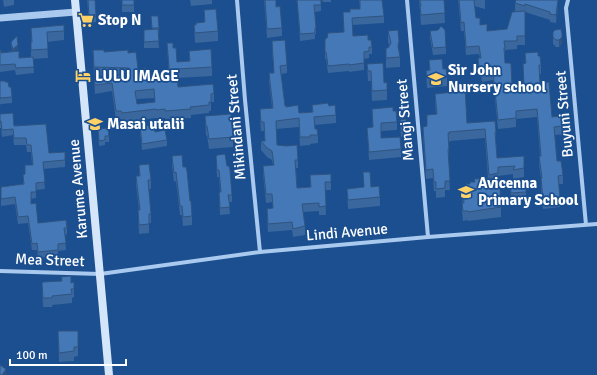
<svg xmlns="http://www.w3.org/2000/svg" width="597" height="375" viewBox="0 0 597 375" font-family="Signika,sans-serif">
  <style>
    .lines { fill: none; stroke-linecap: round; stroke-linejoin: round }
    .minor { stroke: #a9c9ee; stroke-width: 4 }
    .tertiary { stroke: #a9c9ee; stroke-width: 7 }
    .secondary { stroke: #d6e6fa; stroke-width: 8 }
    .wall { fill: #3a679d; fill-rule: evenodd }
    .shaded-wall { fill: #305480 }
    .building { fill: #4478b7; stroke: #305480; fill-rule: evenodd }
    .labels { text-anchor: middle; stroke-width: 3.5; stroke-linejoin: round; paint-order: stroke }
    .poi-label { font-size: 15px; font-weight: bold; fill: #fff; stroke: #1b4f8f; text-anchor: start }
    .street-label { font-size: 15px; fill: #fff; stroke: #1b4f8f }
  </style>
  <rect width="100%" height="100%" fill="#1b4f8f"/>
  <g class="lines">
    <path class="minor" d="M237,0L245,100L260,252
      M407,0L428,237
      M568,0L566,8L586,225
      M0,271L100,274L260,252L428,237L597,224"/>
    <path class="tertiary" d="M0,18L76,12"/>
    <path class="secondary" d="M75,0L109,375"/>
  </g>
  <path class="wall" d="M3,0H14V5L4,7Z
    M87,0H95L96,22L89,23Z
    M122,0H134V12H122Z
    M190,0H212V4L191,6Z
    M264,0L276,7L282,28V36L267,38Z
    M297,0H321V11L315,12L316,28V34H315V39L300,41Z
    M322,0H331V2H323Z
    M359,0L384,16V23L352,25L353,36L368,40L372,47V54H369V58L364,59V70L349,72V71L328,73L326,59H325V46L344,32L343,12H350L360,9Z
    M419,0H444L445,23L421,25Z
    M458,0H485V9L474,6L476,18L480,25L487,31L507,29L518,12L515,11V3L558,8L556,23L550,22V20L525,12V45H517V49L505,50V63L512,86L524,85L523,64L525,63V53L538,56L541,65V74H539L540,83L552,117L570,125V134L555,135L557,161L563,175V184H559L560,207L543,209L541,187V178L539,165V156H540L537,117L516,119V127L498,129L493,80L482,82L481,75L479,76L478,58H480L479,54L466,55L464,31H461Z
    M204,10L218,31V41L195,43L194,25L204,23Z
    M151,16L159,28V35H158L159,48H144V30L152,29Z
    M31,28L64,31V40L47,42L48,58L33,59L34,73L16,75L15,70L0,72V50L1,53L13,51L11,46V43L18,48L15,51L19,58L31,57Z
    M388,31L399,49L400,57V67L386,68V48H388L389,46L388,41Z
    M430,31L446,47V54L433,55L430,38Z
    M553,32L562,43L559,47H556L553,44Z
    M272,41L287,65V73L281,74L285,106L299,113L312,112V105L329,106L336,115V123L315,125V129L318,135V143L310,144V145L300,146L299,127L276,129L277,145L298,160V168H296L297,188L310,187V175L331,182V190H325L326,215H319V211L303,212L305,226V235L293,237L292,230L268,232L267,217V209L273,208L272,202L266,203L263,174V166L273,165L272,160L267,157L261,150V141H265L264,131H261L260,118V109L272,108L269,82V73H274L272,50Z
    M167,43L173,48L177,62L189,61V51L212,67V76L177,78L178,87L214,93V102H211V111H209V113L191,115V118L165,119V118H156L122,122L121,119L116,120L112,91L95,94L94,78L108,76H94L93,50L104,52L128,53L138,69L147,80L152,81L169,79ZM154,98L155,102L137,104V99Z
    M429,60L443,69L447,76V86L427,88L426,71L429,70Z
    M367,64L384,83L387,90V100L372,101L371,81H368Z
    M0,81L9,87L12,97V103L1,104L0,105Z
    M453,88L467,123L496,132V141L497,158L524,168V177L513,179V174L498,176V182L493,183L494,189L501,207V217L468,221V220L463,221L462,212L463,191L470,184L474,182L488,178L485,138L450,141V142H449V158H448L450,190H445V197L436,198V191H434L433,178L426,179L423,135V127L427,126V115H436L435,102V94L453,92Z
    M372,109L393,111L397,122V130L381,131V138L401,149V157L369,160L367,128L373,127Z
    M0,114L49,153L65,160V167L43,169L45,189L36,190V198L31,199V204L38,223L67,228V234L65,235L66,250L58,251V256L38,258L37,250H32L28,223L18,224L15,204L1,206V187L23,184V175L25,174V165H32L31,152H27L26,145H14L13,135L2,137L1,128H0Z
    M205,116L233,137V147L209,149L207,135L206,136Z
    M400,120L407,130V137H401Z
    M140,126L167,140V146L142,150L140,132Z
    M98,129L109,136V142H105V145L99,146Z
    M172,156L183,167L192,216V225L183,226L182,215H180L176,181L174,182L172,165Z
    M216,156L232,195V202H229L230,214L220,215L219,192H220L219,177H217Z
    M139,165L151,180V189H149L151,214V223H149V233L139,234L138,210H139L136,185V176H139Z
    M363,172L371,187L380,197V206L348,209L347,189L364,187Z
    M510,182L526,192V199L511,200Z
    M42,283H71L74,289V297L72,298V303L52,305V307H43Z
    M58,331H78V356L74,357V361L59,362Z"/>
  <path class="shaded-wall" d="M558,0V8L556,23V15Z
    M562,34V43L559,47V40Z
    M18,45V48L13,53V49Z
    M6,369V375H2Z"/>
  <path class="building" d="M88,0H95L96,16L89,17Z
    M122,0H134V5H122Z
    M265,0H276V7L280,6L282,28L267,29Z
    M297,0H321V5H314L316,28H315V33L300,34Z
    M360,0H382L384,16L352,18L353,36L368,35V40H371L372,47H369V51L364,52V63L349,65V64L328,66L326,52H325V39L327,38L328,33L344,32L343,12H350V9H360Z
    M420,0H444L445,13L421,15L420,6H421Z
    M459,0H474L476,18H480V25L487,24V31L507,29L512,12L525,11V36H517V41H504L505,48H504L505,63H510L511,64L512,86L524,85L523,64L526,63L525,53L538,52V56H540L541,65H539L540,83L549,82L552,117L569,115L570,125L554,127L557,161H561L563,175L558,176L560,198L543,200L541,178H542L539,156H541L537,109L516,111V118L498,120L493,72L482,73L481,67H479L478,58H481L479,46L466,47L464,22L461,23Z
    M516,0H558L556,15L550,14V12L525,4V6L515,3Z
    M216,9L218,31L195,33L194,25H196V23L205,22L204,10Z
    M151,16H158L159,28H152Z
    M64,25V31L47,32L48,49L31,50V42H32L31,28Z
    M441,26L445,30L446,47L433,48L430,31L438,30Z
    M158,29L159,41L144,42V30Z
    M561,29L562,34V37L559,40H556L553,37V32L555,30Z
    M398,30L399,41L398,46L400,57L386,58V48H388L391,43L388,31Z
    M17,36L18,45L13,49L11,43L12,41Z
    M285,40L287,65L280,66L285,106L286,105V107L298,105L299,113L313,112L312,105L328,103L329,106L335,105L336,115L314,117L315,129H317L318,135H310V137H300L299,118L276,121L277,145L286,146L297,145L298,160H295L297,188L311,187L310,175L331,174V182H325L326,206L319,207V203L302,204L305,226L293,229L292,222L268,224L267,209L273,208L272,194H266L263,166L274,165L272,151L267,148L261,141H265L264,122H261L260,109L273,108L269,73H274L272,41Z
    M167,43H173V48H176L177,62L190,61L189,51L211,49L212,67L177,69L178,87L213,84L214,93L211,94V102H209V105L190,107L191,109L165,111V109L156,110V109L122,113L121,111H116L112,83L95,85L94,78L130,74L129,68L94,67L93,50H104V52L128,50V53L136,52L138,69L146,68L147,80L152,79V81L170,79ZM154,89L155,102L137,104L135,91Z
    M0,50H1V53L19,51V58L33,57L34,67L16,68L15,64L0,65Z
    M442,59L443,69H446L447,76L427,78L426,71L430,70L429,60Z
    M383,63L384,83L387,82V90L372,91L371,71H368L367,64Z
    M0,81H5V82H8L9,87H11L12,97L0,98V99Z
    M465,87L467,123L495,121L496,132H495L497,158L524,156V168L513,170L515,166L498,167V173L489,175L485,129L449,132L450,133H448L449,149H448L450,181H445V188L436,189V182H434L433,169L426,170L423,127L427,126V115L437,114L435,94L454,92L453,88Z
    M393,107V111H396L397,122L381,123V138L400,137L401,149L369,152L367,128L373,127L372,109Z
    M13,113L14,126L46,124L49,153L65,152V160L43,162L45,182L36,183V192H31V204L36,203L38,223L66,220L67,228H64L66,243L58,244V250L38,252L37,243L32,244L28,216L18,217L15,197L1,199V187L24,184L23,175L25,174V165H33L31,145H27L26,138H14L13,129L2,130L1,121H0V114Z
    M231,114L233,137L209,139L207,126H206L205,116Z
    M406,119L407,130L401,131L400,120Z
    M154,125L155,132L165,130L167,140L142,144L140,126Z
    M108,128L109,136H105V140L99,141L98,129Z
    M225,154L227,166H229L230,170L232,195H228L230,207L220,208L219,192H221L219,170H217L216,156H217V155Z
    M182,155L183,167H186L187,171L190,201H191L192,216L183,217L182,206H180L176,172L174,173L172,156Z
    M149,164L151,180H148L151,214H149V224L139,225L138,210H140L136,176H140L139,165Z
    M363,172H370L371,187L379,186L380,197L348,200L347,189L364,187Z
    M492,178L494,189L500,188L501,207L468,212V211H463L462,203H464L463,191L466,188V184H470V182H475L474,179Z
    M526,181V192L511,193L510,182Z
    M71,276V283L74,282V289H71L72,294L52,296V298H43L42,283L43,282L62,281L61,277Z
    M58,331H78V347H74V351L59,353Z
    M0,365L6,369L2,375H0Z"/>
  <defs>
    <symbol id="supermarket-bare" viewBox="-9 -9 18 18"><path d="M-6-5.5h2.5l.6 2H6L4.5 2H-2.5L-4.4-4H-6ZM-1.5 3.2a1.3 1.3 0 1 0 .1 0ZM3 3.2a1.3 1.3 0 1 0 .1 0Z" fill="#ffd166" stroke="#1b4f8f" stroke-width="2.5" paint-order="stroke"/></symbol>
    <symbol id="hotel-bare" viewBox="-9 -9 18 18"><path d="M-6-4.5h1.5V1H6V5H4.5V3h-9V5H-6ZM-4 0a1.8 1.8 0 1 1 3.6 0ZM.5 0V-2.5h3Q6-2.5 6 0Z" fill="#ffd166" stroke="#1b4f8f" stroke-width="2.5" paint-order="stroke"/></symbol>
    <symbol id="school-bare" viewBox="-9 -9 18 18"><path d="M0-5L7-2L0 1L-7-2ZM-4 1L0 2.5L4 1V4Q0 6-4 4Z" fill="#ffd166" stroke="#1b4f8f" stroke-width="2.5" paint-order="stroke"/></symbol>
    <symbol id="university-bare" viewBox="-9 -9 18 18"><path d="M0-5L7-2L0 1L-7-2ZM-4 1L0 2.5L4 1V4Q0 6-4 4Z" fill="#ffd166" stroke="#1b4f8f" stroke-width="2.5" paint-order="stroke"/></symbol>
  </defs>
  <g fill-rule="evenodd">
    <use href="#supermarket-bare" x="75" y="9" width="22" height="22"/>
    <use href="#hotel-bare" x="72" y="65" width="22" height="22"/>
    <use href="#school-bare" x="425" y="68" width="22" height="22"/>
    <use href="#university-bare" x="84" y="113" width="22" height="22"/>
    <use href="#school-bare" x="455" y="181" width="22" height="22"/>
  </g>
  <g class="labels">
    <g class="poi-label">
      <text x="98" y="25">Stop N</text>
      <text x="448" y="75">Sir John<tspan x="448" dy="17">Nursery school</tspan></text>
      <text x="95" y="81">LULU IMAGE</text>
      <text x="107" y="129">Masai utalii</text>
      <text x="478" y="188">Avicenna<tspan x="478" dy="17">Primary School</tspan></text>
    </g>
    <g class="street-label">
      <text transform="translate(564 114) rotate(-95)" y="5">Buyuni Street</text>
      <text transform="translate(405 120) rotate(-95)" y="5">Mangi Street</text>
      <text transform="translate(236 127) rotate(-95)" y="5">Mikindani Street</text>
      <text transform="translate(78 189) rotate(-95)" y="5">Karume Avenue</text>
      <text transform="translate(347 232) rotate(-5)" y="5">Lindi Avenue</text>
      <text transform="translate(50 260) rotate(2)" y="5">Mea Street</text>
    </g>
  </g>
  <path d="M10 359v6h116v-6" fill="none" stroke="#ffffff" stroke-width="2"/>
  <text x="16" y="359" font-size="12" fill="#ffffff" stroke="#1b4f8f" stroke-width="3" paint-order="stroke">100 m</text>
</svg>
